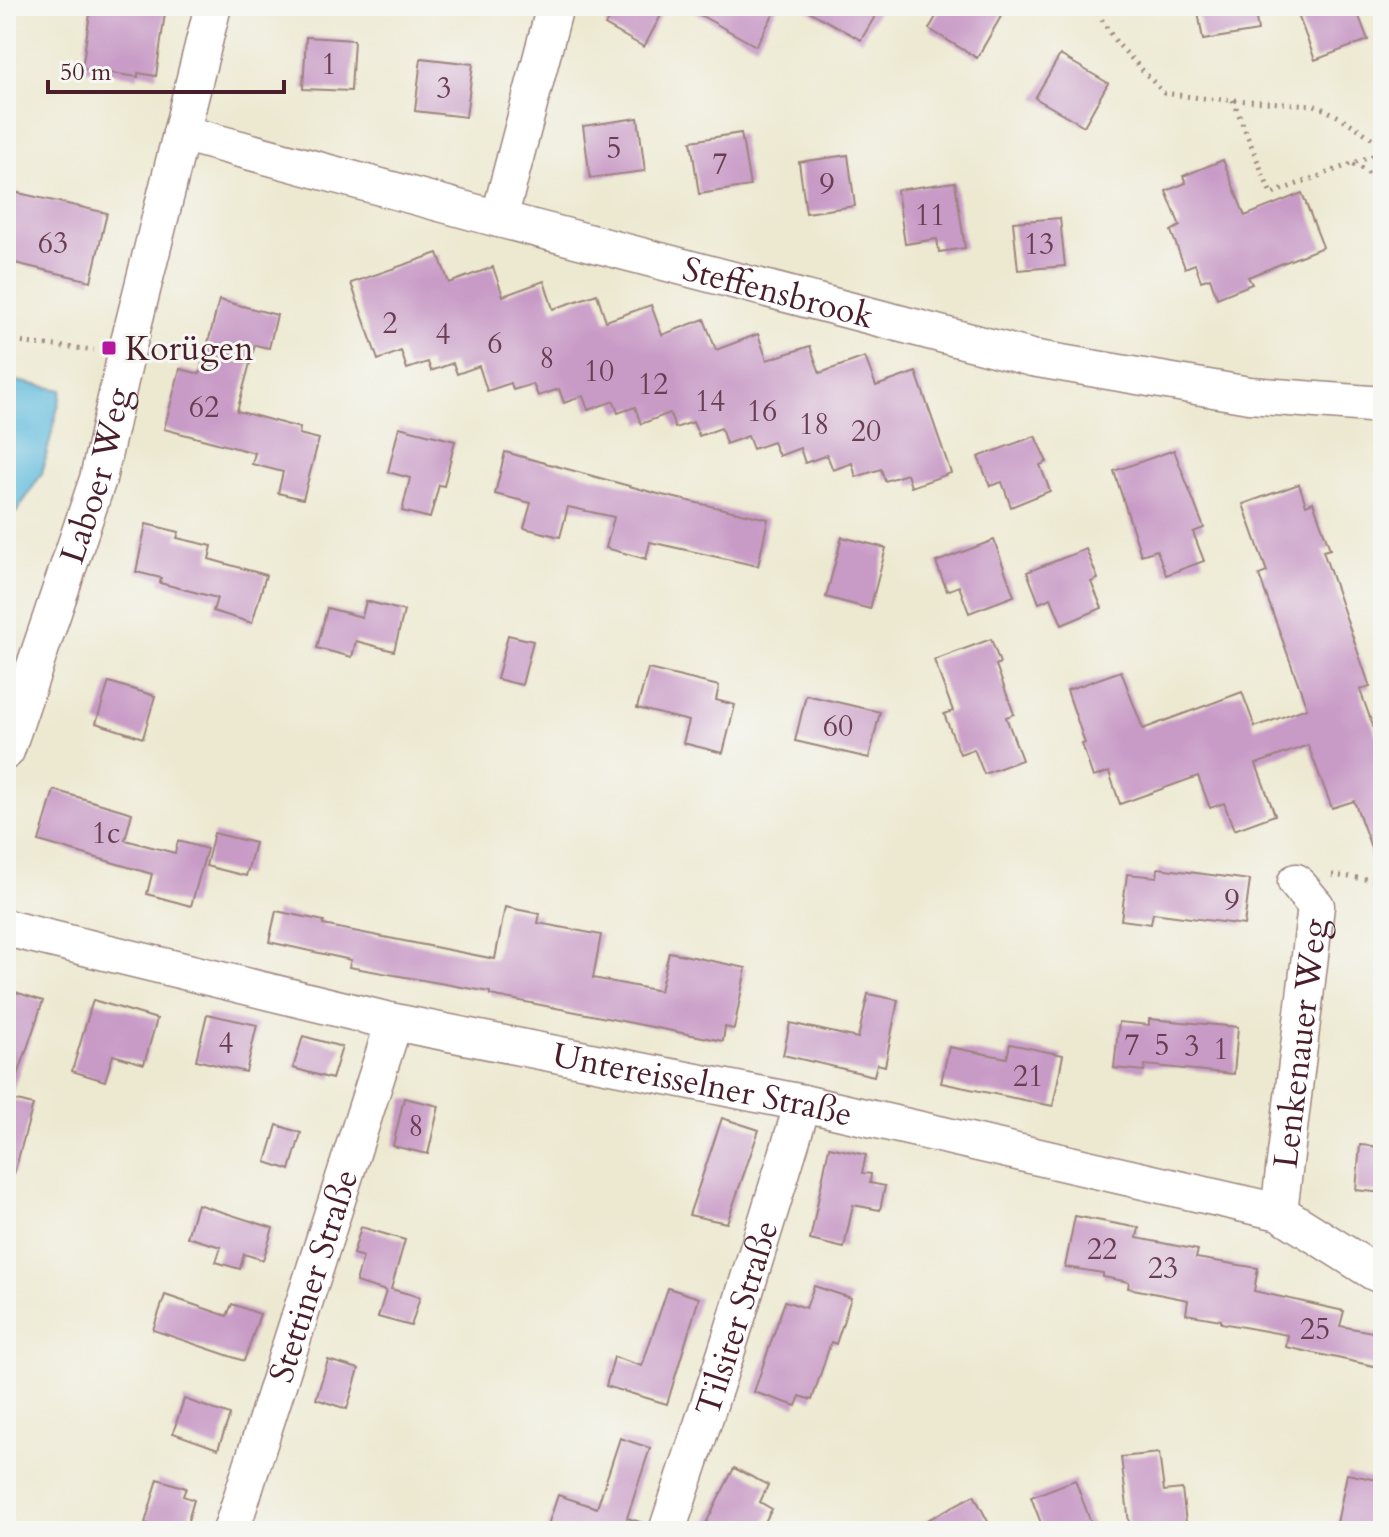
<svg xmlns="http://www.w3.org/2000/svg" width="1389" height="1537" viewBox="0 0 1389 1537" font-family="Cardo,serif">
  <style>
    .water { fill: #60bbdd; stroke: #556d84; stroke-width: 2 }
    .building { fill: #c89ac6 }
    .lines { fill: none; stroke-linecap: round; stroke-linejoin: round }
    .minor-casing { stroke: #9c847e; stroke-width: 39 }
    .path { stroke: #9c847e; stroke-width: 5; stroke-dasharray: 2 6; stroke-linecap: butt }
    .minor { stroke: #fff; stroke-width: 36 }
    .poi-dot { fill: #b5179e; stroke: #f6f6f2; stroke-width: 3 }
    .labels { text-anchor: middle; stroke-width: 6; stroke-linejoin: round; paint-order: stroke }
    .number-label { font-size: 30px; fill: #6a3e52 }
    .street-label { font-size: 34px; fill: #4a1f2b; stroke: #f6f6f2 }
    .poi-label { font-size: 34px; fill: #4a1f2b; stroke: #f6f6f2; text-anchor: start }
  </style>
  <rect width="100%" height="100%" fill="#f6f6f2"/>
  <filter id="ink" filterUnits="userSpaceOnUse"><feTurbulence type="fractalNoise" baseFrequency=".0125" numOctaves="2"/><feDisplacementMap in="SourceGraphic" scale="16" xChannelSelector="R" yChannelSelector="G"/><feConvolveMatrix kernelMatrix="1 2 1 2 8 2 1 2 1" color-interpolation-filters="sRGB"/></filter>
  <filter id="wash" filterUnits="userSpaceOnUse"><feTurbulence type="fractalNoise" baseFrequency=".006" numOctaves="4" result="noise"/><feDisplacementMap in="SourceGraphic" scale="32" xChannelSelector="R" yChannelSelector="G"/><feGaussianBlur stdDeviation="1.8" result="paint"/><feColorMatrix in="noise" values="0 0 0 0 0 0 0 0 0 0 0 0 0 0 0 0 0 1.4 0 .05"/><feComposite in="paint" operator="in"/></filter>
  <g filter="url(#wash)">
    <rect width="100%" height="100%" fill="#ede9d1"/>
    <path class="water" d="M6,379L62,390L42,473L16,513L6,503Z"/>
    <g id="blocks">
      <path class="building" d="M91,6H166L156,76L138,73V77L82,69Z
        M615,6H666L644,47L605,25Z
        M684,6H778L756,46Z
        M800,6H881L861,40Z
        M942,6H1007L977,58L929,29Z
        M1197,6H1254L1258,31L1203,40Z
        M1314,6H1355L1368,40L1315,60L1297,12Z
        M306,37L354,40L351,91L303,89Z
        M1060,55L1108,83L1084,126L1035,98Z
        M421,58L473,64L466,117L415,111Z
        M638,118L645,171L590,178L583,126Z
        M741,133L750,186L699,194L691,141Z
        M848,155L855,206L806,213L799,162Z
        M1223,160L1245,216L1302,193L1323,247L1248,277L1252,284L1217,298L1210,278L1201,281L1195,264L1185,268L1171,231L1180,226L1166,191L1186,183L1183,176Z
        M955,182L965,248L939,252L937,239L905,244L897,190Z
        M14,192L107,213L91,281L6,261V225Z
        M1060,218L1065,266L1018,270L1013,222Z
        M438,253L449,283L493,267L503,296L544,281L553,309L597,294L606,321L651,305L662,335L704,319L716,350L758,334L767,360L810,346L820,373L865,357L876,386L916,372L951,473L911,487L907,474L885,481L881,469L856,477L852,463L833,470L827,455L805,463L800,448L779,456L773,442L753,449L748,436L726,444L721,428L699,436L693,422L675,428L670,413L641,424L635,407L618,413L614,401L588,410L583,396L564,403L559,389L538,396L533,384L513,390L511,383L487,391L479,366L457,374L453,363L431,371L428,362L407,369L401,351L378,360L351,283Z
        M219,300L277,315L269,348L255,345L237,411L300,428L299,434L319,439L303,499L278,493L283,472L252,464L255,453L164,429L180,369L200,374Z
        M399,427L455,441L444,486L439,485L430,518L402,511L410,478L388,472Z
        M1035,436L1047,462L1040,465L1050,491L1011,507L1002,482L990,486L978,457Z
        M1174,450L1204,528L1193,532L1204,561L1166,575L1157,550L1141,555L1114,471Z
        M505,452L662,495L768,519L758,566L650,542L646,559L606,548L614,517L568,507L560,537L524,528L531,503L495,494Z
        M1299,484L1306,505L1313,502L1330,549L1323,551L1370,687L1360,690L1383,754V871L1380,872L1354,801L1332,808L1308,745L1256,764L1275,815L1234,830L1224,803L1210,808L1198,776L1120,804L1109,772L1093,777L1082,744L1085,743L1067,690L1121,671L1143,729L1242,692L1255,727L1307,708L1259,575L1267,572L1243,504Z
        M146,524L179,532L177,538L212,546L209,559L266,575L252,623L213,611L217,598L160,583L161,578L136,572Z
        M842,537L886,548L870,609L826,597Z
        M994,540L1014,596L969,613L959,586L947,591L936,562Z
        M1086,549L1098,579L1091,582L1102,608L1062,625L1051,598L1039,603L1027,572Z
        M366,601L404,611L394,651L356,641L352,657L317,648L327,608L362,617Z
        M508,635L533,641L522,685L497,679Z
        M991,639L1000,663L996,665L1014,714L1006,717L1022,760L984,774L974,749L960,754L944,714L953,711L934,660Z
        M648,669L719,686L716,700L735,705L723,753L683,743L689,721L637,708Z
        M109,682L155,696L143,738L96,723Z
        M806,695L880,712L869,758L795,741Z
        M54,790L132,813L125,840L175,853L178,841L207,849L191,906L147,894L152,874L39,841Z
        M214,833L255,843L246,876L206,866Z
        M1158,868L1250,880L1244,925L1153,913L1151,924L1121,920L1127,874L1157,877Z
        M505,907L540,914L538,923L601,935L593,978L660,991L669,952L746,968L734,1029L725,1027L723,1041L490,995V992L349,967L351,960L269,942L276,911L324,921L323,925L495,959Z
        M6,989L43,1001L10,1099L33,1105L14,1174L6,1173Z
        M868,994L898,1000L885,1066L877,1064L874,1076L783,1055L790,1023L858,1038Z
        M93,1000L157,1019L144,1064L113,1055L105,1081L72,1071Z
        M207,1014L257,1025L246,1072L196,1060Z
        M1149,1019L1238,1027L1234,1074L1145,1065L1144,1071L1114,1068L1119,1022L1149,1025Z
        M303,1036L342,1047L332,1079L293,1068Z
        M1010,1044L1063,1055L1053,1106L941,1083L949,1047L1007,1058Z
        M404,1098L439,1106L428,1154L393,1146Z
        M722,1118L759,1130L727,1223L689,1215Z
        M277,1125L301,1133L290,1170L266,1162Z
        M1360,1145L1383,1147V1193L1356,1190Z
        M829,1147L866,1155L862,1173L871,1174L870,1183L885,1186L880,1210L853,1205L844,1248L810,1240Z
        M197,1204L273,1228L263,1260L244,1254L240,1269L216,1262L221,1247L187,1237Z
        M1075,1216L1139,1228L1137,1238L1198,1250L1196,1258L1258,1268L1254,1291L1344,1311L1340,1326L1383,1334V1368L1286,1347L1288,1335L1221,1323V1320L1186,1314L1188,1300L1128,1288L1129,1282L1103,1277V1273L1065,1267Z
        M361,1227L405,1240L391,1289L420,1297L411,1326L378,1317L386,1291L356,1282L363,1257L353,1254Z
        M814,1286L851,1298L836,1344L831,1342L812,1400L800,1396L796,1406L754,1392L785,1301L806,1308Z
        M668,1288L699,1298L667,1404L606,1386L614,1357L642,1366Z
        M165,1295L227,1316L232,1304L260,1314L244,1361L153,1330Z
        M328,1360L359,1369L347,1409L316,1399Z
        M184,1399L230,1415L218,1449L173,1433Z
        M620,1438L650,1448L627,1518L647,1524V1531H546L558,1495L597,1508Z
        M1159,1453L1164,1491L1182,1489L1187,1531H1130L1121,1457Z
        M734,1468L768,1485L760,1502L772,1509L760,1531H702Z
        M1347,1474L1383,1481V1531H1374L1337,1523Z
        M158,1479L186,1488L183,1496L194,1500L185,1531H171L145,1523Z
        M1075,1480L1094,1531H1044L1031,1497Z
        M974,1495L993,1531H907Z"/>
    </g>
  </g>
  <g filter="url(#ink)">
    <use href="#blocks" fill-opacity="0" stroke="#9c847e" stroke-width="2"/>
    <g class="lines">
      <defs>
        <g id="minor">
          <path id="s1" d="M181,133L499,219L1032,358L1249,395L1383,405"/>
          <path d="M499,219L555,6"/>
          <path id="s2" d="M6,751L98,479L126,354L213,6"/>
          <path id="s3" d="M6,928L394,1022L803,1103L1279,1212L1374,1272L1383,1276"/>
          <path id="s4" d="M1279,1212L1316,906L1296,882"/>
          <path id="s5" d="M231,1531L394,1022"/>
          <path id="s6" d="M667,1531L726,1353L803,1103"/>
        </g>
      </defs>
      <use href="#minor" class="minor-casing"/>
      <path class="path" d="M1093,6L1116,42L1164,93L1200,98L1314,105C1339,115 1362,130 1383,147
        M1233,100L1271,194L1383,152
        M1353,165L1365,170L1383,189
        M6,341L94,350
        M1332,875L1383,881"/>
      <use href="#minor" class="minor"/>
    </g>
  </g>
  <rect class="poi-dot" x="101" y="340" width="16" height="16" rx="4"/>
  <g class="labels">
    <g class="number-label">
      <text x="329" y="74">1</text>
      <text x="444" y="98">3</text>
      <text x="614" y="158">5</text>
      <text x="720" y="174">7</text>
      <text x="827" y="194">9</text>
      <text x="930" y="225">11</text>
      <text x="53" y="253">63</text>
      <text x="1039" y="254">13</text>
      <text x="390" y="333">2</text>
      <text x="443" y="344">4</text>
      <text x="495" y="353">6</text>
      <text x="547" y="368">8</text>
      <text x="599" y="381">10</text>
      <text x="653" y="394">12</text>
      <text x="710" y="411">14</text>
      <text x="204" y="417">62</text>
      <text x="762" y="421">16</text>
      <text x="814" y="434">18</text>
      <text x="866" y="441">20</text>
      <text x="838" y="736">60</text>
      <text x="106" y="843">1c</text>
      <text x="1232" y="910">9</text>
      <text x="226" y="1053">4</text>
      <text x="1132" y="1055">7</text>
      <text x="1162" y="1055">5</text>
      <text x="1192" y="1056">3</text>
      <text x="1221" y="1059">1</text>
      <text x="1028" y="1086">21</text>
      <text x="416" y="1136">8</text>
      <text x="1102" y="1259">22</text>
      <text x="1163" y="1278">23</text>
      <text x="1315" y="1339">25</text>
    </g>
    <g class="street-label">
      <text dy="12" stroke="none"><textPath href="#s1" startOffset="618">Steffensbrook</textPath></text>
      <text dy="12" stroke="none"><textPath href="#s2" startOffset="290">Laboer Weg</textPath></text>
      <text dy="12" stroke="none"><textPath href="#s4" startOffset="170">Lenkenauer Weg</textPath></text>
      <text dy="12" stroke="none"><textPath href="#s3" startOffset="714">Untereisselner Straße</textPath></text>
      <text dy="12" stroke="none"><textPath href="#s5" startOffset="268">Stettiner Straße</textPath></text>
      <text dy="12" stroke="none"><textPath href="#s6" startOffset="224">Tilsiter Straße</textPath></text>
    </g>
    <g class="poi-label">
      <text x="125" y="360">Korügen</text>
    </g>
  </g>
  <rect width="1389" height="1537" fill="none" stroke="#f6f6f2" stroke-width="32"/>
  <path d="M48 80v12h236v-12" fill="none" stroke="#4a1f2b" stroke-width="4"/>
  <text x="60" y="80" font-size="24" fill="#4a1f2b" stroke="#f6f6f2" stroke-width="6" paint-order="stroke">50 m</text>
</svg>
